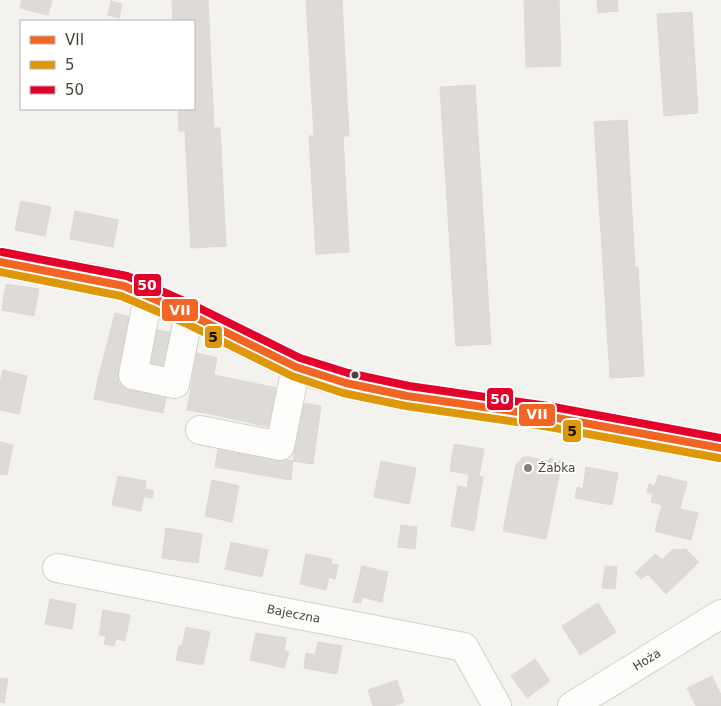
<svg xmlns="http://www.w3.org/2000/svg" width="721" height="706" viewBox="0 0 721 706" font-family="'DejaVu Sans',sans-serif">
  <style>
    .building { fill: #dedbd6; stroke: #dcd9d4 }
    .lines { fill: none; stroke-linecap: round; stroke-linejoin: round }
    .minor-casing { stroke: #d2d0cb; stroke-width: 30 }
    .minor { stroke: #fdfdfc; stroke-width: 28 }
    .bus-1-casing { stroke: #fff; stroke-width: 11 }
    .bus-2-casing { stroke: #fff; stroke-width: 11 }
    .bus-3-casing { stroke: #fff; stroke-width: 11 }
    .bus-1 { stroke: #f26522; stroke-width: 8 }
    .bus-2 { stroke: #dd9709; stroke-width: 8 }
    .bus-3 { stroke: #e4002b; stroke-width: 8 }
    .bus-dot { fill: #4b4439; stroke: #fff; stroke-width: 2 }
    .poi-dot { fill: #868178; stroke: #fff; stroke-width: 2 }
    .labels { text-anchor: middle; stroke-width: 4; stroke-linejoin: round; paint-order: stroke }
    .poi-label { font-size: 12px; fill: #4b4439; stroke: #fff; text-anchor: start }
    .street-label { font-size: 12px; fill: #4b4439; stroke: #fff }
    .line-badge { stroke: #fff; stroke-width: 2 }
    .badge-label { font-size: 14px; text-anchor: middle; font-weight: bold; fill: #fff }
    .pale-badge-label { font-size: 14px; text-anchor: middle; font-weight: bold; fill: #111 }
  </style>
  <rect width="100%" height="100%" fill="#f4f2ee"/>
  <path class="building" d="M22,0H52L48,15L20,8Z
    M172,0H208L214,128H220L226,246L191,248L185,131H179L178,109H194V21H173Z
    M306,0H342L349,136H343L349,252L316,254L309,136H314Z
    M524,0H559L561,66L526,67Z
    M597,0H617L618,11L598,13Z
    M111,1L122,4L119,18L108,15Z
    M692,12L698,113L664,116L657,14Z
    M475,85L491,344L456,346L440,87Z
    M627,120L635,268L638,267L644,376L610,378L594,122Z
    M21,201L51,207L45,236L15,230Z
    M75,211L118,220L113,247L70,239Z
    M6,284L39,289L34,316L2,310Z
    M115,313L134,318L118,383L98,379Z
    M155,329L173,333L165,371L147,367Z
    M197,353L217,358L206,413L187,410Z
    M3,370L27,376L19,414L0,410V383Z
    M214,375L282,389L273,428L206,413Z
    M98,379L167,393L163,413L94,399Z
    M302,403L321,406L313,464L293,461Z
    M0,442L13,445L7,475L0,474Z
    M454,444L484,449L479,476L450,471Z
    M218,448L293,461L291,480L215,467Z
    M523,457H528L549,461L550,458L562,462L546,539L503,531L516,465Z
    M381,461L416,468L409,504L374,497Z
    M586,467L618,473L612,505L575,498L577,487L583,489Z
    M469,474L483,477L474,531L451,526L458,486L467,488Z
    M658,475L687,482L680,509L698,513L691,540L655,531L662,505L651,502L653,494L647,492L649,484L655,486Z
    M118,476L146,481L145,489L154,491L152,498L144,496L141,511L112,505Z
    M212,480L239,486L232,522L205,516Z
    M401,525L417,527L415,549L398,547Z
    M166,528L202,534L198,563L162,558Z
    M231,542L268,550L262,577L225,569Z
    M686,549L699,562L666,594L648,574L641,579L635,573L655,554L662,560L672,550Z
    M306,554L332,559L331,564L338,565L335,579L329,577L326,590L300,584Z
    M362,566L388,572L382,602L362,597L361,603L353,602Z
    M605,566L617,567L615,589L602,588Z
    M50,599L76,604L72,629L45,624Z
    M598,603L616,632L580,655L562,626Z
    M103,610L130,615L125,641L116,639L114,646L104,644L106,636L99,635Z
    M186,627L210,632L203,665L176,660L179,646H182Z
    M256,633L286,638L284,651L289,652L284,668L250,660Z
    M318,642L342,646L337,674L304,668L306,653L315,655Z
    M535,659L550,681L527,698L511,676Z
    M712,676L721,695V706H696L687,688Z
    M0,678L8,679L4,703L0,702Z
    M397,680L404,702L393,706H373L368,690Z"/>
  <g class="lines">
    <defs>
      <g id="minor">
        <path d="M0,262L124,286L189,314L296,367L317,375L346,383L407,396L546,416L721,448"/>
        <path d="M148,297L133,375L175,384L189,314"/>
        <path d="M200,430L280,446L296,367"/>
        <path id="s1" d="M57,568L464,647L497,706"/>
        <path id="s2" d="M572,706L721,614"/>
      </g>
    </defs>
    <use href="#minor" class="minor-casing"/>
    <use href="#minor" class="minor"/>
    <defs>
      <path id="bus-1" d="M0,262L124,286L189,314L296,367L346,383L407,396L546,416L721,448"/>
      <path id="bus-2" d="M0,272L121,296L185,323L292,376L343,393L406,406L544,426L719,458"/>
      <path id="bus-3" d="M2,252L127,276L193,305L300,358L348,373L409,386L548,406L721,438"/>
    </defs>
    <use href="#bus-1" class="bus-1-casing"/>
    <use href="#bus-2" class="bus-2-casing"/>
    <use href="#bus-3" class="bus-3-casing"/>
    <use href="#bus-1" class="bus-1"/>
    <use href="#bus-2" class="bus-2"/>
    <use href="#bus-3" class="bus-3"/>
  </g>
  <circle class="bus-dot" cx="355" cy="375" r="4.5"/>
  <circle class="poi-dot" cx="528" cy="468" r="5"/>
  <g class="labels">
    <g class="poi-label">
      <text x="538" y="472">Żabka</text>
    </g>
    <g class="street-label">
      <text dy="4" stroke="none"><textPath href="#s1" startOffset="241">Bajeczna</textPath></text>
      <text dy="4" stroke="none"><textPath href="#s2" startOffset="88">Hoża</textPath></text>
    </g>
  </g>
  <g class="line-badge">
    <rect x="133" y="273" width="29" height="24" rx="5" fill="#e4002b"/>
    <rect x="161" y="298" width="38" height="24" rx="5" fill="#f26522"/>
    <rect x="204" y="325" width="19" height="24" rx="5" fill="#dd9709"/>
    <rect x="486" y="387" width="28" height="24" rx="5" fill="#e4002b"/>
    <rect x="518" y="403" width="38" height="24" rx="5" fill="#f26522"/>
    <rect x="562" y="419" width="20" height="24" rx="5" fill="#dd9709"/>
  </g>
  <g class="badge-label">
    <text x="147" y="290">50</text>
    <text x="180" y="315">VII</text>
    <text x="500" y="404">50</text>
    <text x="537" y="419">VII</text>
  </g>
  <g class="pale-badge-label">
    <text x="213" y="342">5</text>
    <text x="572" y="436">5</text>
  </g>
  <rect x="20" y="20" width="175" height="90" fill="#ffffff" stroke="#b7b4b0"/>
  <rect x="30" y="36" width="25" height="8" fill="#f26522" stroke="#b7b4b0"/>
  <text x="65" y="45" font-size="15" fill="#4b4439">VII</text>
  <rect x="30" y="61" width="25" height="8" fill="#dd9709" stroke="#b7b4b0"/>
  <text x="65" y="70" font-size="15" fill="#4b4439">5</text>
  <rect x="30" y="86" width="25" height="8" fill="#e4002b" stroke="#b7b4b0"/>
  <text x="65" y="95" font-size="15" fill="#4b4439">50</text>
</svg>
